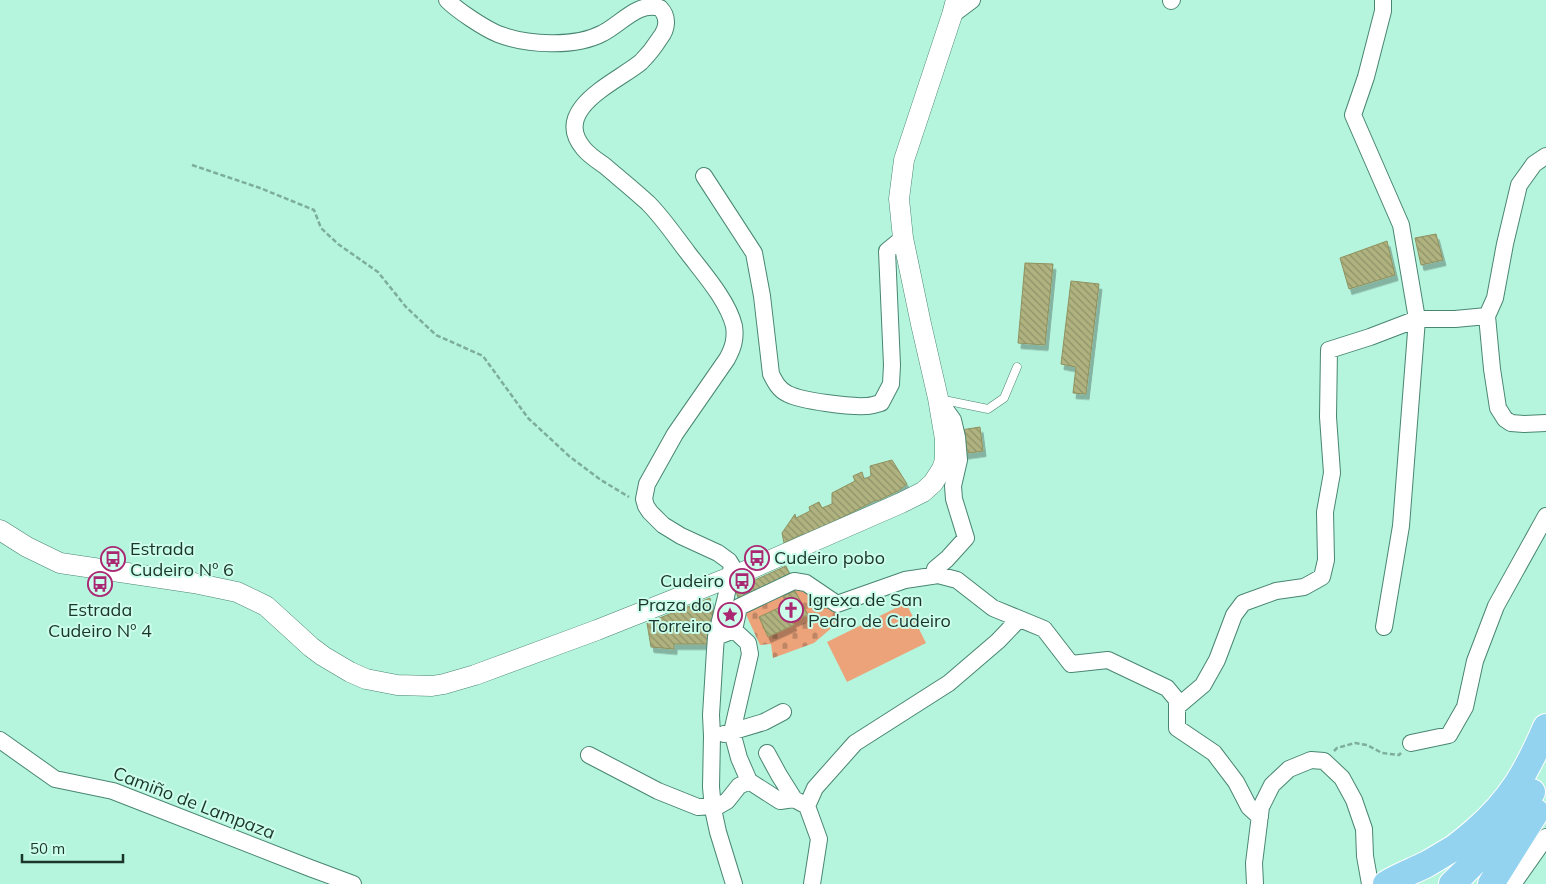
<svg xmlns="http://www.w3.org/2000/svg" width="1546" height="884" viewBox="0 0 1546 884" font-family="Mulish,sans-serif">
  <style>
    .cemetery { fill: url(#cemetery-stones) }
    .pitch { fill: #eca37a }
    .building { fill: url(#building-back-hatch); stroke: #8f915e; filter: url(#shadow) }
    .lines { fill: none; stroke-linecap: round; stroke-linejoin: round }
    .service-casing { stroke: #498672; stroke-width: 9 }
    .minor-casing { stroke: #498672; stroke-width: 18 }
    .tertiary-casing { stroke: #498672; stroke-width: 21 }
    .trunk-casing { stroke: #fff; stroke-width: 28 }
    .path { stroke: #7dae9c; stroke-width: 2.5; stroke-dasharray: 5 2.5; stroke-linecap: butt }
    .service { stroke: #fff; stroke-width: 8 }
    .minor { stroke: #fff; stroke-width: 16 }
    .tertiary { stroke: #fff; stroke-width: 20 }
    .trunk { stroke: #94d3f0; stroke-width: 26 }
    .labels { text-anchor: middle; stroke-width: 4; stroke-linejoin: round; paint-order: stroke }
    .poi-label { font-size: 18px; fill: #1b352c; stroke: #ccfeec; text-anchor: start }
    .street-label { font-size: 18px; fill: #1b352c; stroke: #ccfeec }
  </style>
  <defs>
    <pattern id="cemetery-stones" width="16" height="16" patternUnits="userSpaceOnUse" patternTransform="scale(1.25)"><rect width="16" height="16" fill="#eca37a"/><path d="M2 7V4a2 2 0 0 1 4 0v3zM10 15v-3a2 2 0 0 1 4 0v3z" fill="#be8664"/></pattern>
    <pattern id="building-back-hatch" width="6" height="6" patternUnits="userSpaceOnUse" patternTransform="scale(1.25)"><rect width="6" height="6" fill="#b0b37f"/><path d="M-1 5l2 2M0 0l6 6M5-1l2 2" fill="none" stroke="#8e9268"/></pattern>
    <filter id="shadow"><feDropShadow dx="3" dy="5.5" stdDeviation="0" flood-color="#0004"/></filter>
  </defs>
  <rect width="100%" height="100%" fill="#b5f4dd"/>
  <path class="cemetery" d="M790,585L826,599L842,619L814,643L773,658L771,644L760,645L743,608Z"/>
  <path class="pitch" d="M906,603L926,643L847,682L827,642Z"/>
  <path class="building" d="M1436,234L1443,260L1421,265L1415,238Z
    M1387,241L1395,275L1349,289L1340,258Z
    M1025,263L1053,264L1045,345L1018,343Z
    M1071,281L1099,284L1086,394L1073,393L1076,367L1061,364Z
    M980,427L983,451L961,454V430Z
    M892,460L907,484L898,491L877,501L876,500L804,537L802,534L784,543L782,533L795,514L796,518L810,511L809,507L819,502L822,508L832,504V493L855,481L853,476L862,472L864,479L871,476L870,466Z
    M786,566L793,581L740,603L735,589Z
    M795,591L808,615L792,622L794,625L768,637L759,617L787,604L783,596Z
    M710,598L714,622L707,644H674V649L651,647L647,623Z"/>
  <g class="lines">
    <defs>
      <path id="service" d="M939,399L988,409L1004,398L1017,367"/>
      <path id="minor" d="M447,0C458,11 484,28 498,34C527,45 575,48 603,33C621,24 638,1 660,8C669,17 667,29 660,38C655,46 648,55 641,62C617,82 550,109 584,149C590,156 598,161 605,166C619,178 634,190 648,203C663,218 675,236 688,253C704,274 728,301 734,326C736,339 733,348 727,359L675,434L647,484L644,499L646,506L650,512L663,525L681,536L718,553L729,561L732,566L726,597L716,637L715,650L711,715L712,736L711,787L713,809L718,832L734,884
        M1383,0V11L1366,77L1353,115L1401,225L1417,319L1401,526L1384,627
        M1171,1L1172,0
        M952,15L972,0
        M704,176L754,253L762,296L771,374C775,382 779,390 788,394C802,401 850,407 866,406C871,406 876,404 881,403L891,384L892,365L887,251L903,238
        M1487,316L1492,369L1498,408L1505,419L1511,423L1524,424L1546,423
        M933,576L935,569L947,559L966,538L954,499L953,486L959,460L957,437L953,420L940,402
        M734,630L748,643L750,654L732,732L739,758L749,781L780,801L794,799L807,806
        M716,637L734,630L739,607L794,581L806,583L837,604L905,580L938,575L957,580L993,608L1044,629L1071,664L1108,660L1167,688L1177,700V728L1214,753L1236,782L1249,807L1260,817
        M1177,707L1203,685L1217,660L1234,615L1243,603L1276,591L1304,587L1322,577L1326,560L1325,512L1332,473L1328,417L1329,350L1370,337L1417,319H1455L1487,316L1495,298L1505,244L1519,185L1534,164L1546,156
        M724,734L764,722L783,712
        M0,740L55,779L113,791L310,868L353,884
        M1411,743L1449,735L1465,707L1475,661L1496,606L1546,516
        M767,753L779,775L794,799
        M589,755L658,791L698,807L712,806
        M713,809L727,801L739,786L749,781
        M812,884L819,839L807,806L815,788L855,743L949,683L998,641L1019,619
        M1255,884L1254,863L1261,807L1272,785L1289,769L1311,760L1324,761L1342,778L1354,800L1364,829L1365,856L1370,884
        M1513,884L1546,837"/>
      <path id="tertiary" d="M0,530L27,547L60,563L194,583L237,592L266,606L311,647L323,656L350,672L366,679L397,685L432,686L444,684L475,675L597,630L748,570L901,503L923,492L933,483L942,469L945,460V439L938,398L921,324L903,238L899,199L904,160L952,15L956,0"/>
      <path id="trunk" d="M1386,884C1399,876 1413,871 1427,864C1436,859 1445,853 1454,848C1461,843 1468,837 1475,831C1511,800 1527,771 1546,727
        M1452,884C1482,856 1509,827 1532,792
        M1491,884L1536,812"/>
    </defs>
    <use href="#service" class="service-casing"/>
    <use href="#minor" class="minor-casing"/>
    <use href="#tertiary" class="tertiary-casing"/>
    <use href="#trunk" class="trunk-casing"/>
    <path class="path" d="M192,165L260,188L314,210L321,228L338,244L378,272L406,307L436,335L483,356L528,418L569,456L601,480L629,497
      M1334,751L1337,748L1355,743L1367,745L1382,753L1399,755L1401,753"/>
    <use href="#service" class="service"/>
    <use href="#minor" class="minor"/>
    <use href="#tertiary" class="tertiary"/>
    <use href="#trunk" class="trunk"/>
  </g>
  <defs>
    <symbol id="bus-ring" viewBox="-11 -11 22 22"><circle r="9.5" fill="#ccfeec" stroke="#aa2772" stroke-width="1.5"/><path d="M-5-6H5V4H4V6H2V4H-2V6H-4V4H-5ZM-3.5-4V0h7V-4ZM-3.5 1.2v1.5H-2V1.2ZM2 1.2v1.5H3.5V1.2Z" fill="#aa2772"/></symbol>
    <symbol id="church-ring" viewBox="-11 -11 22 22"><circle r="9.5" fill="#ccfeec" stroke="#aa2772" stroke-width="1.5"/><path d="M-1.2-6h2.4v3.5h3.3v2.4h-3.3V6h-2.4V-.1h-3.3v-2.4h3.3Z" fill="#aa2772"/></symbol>
    <symbol id="sight-ring" viewBox="-11 -11 22 22"><circle r="9.5" fill="#ccfeec" stroke="#aa2772" stroke-width="1.5"/><path d="M0-6L1.8-2.2L6-1.7L2.9 1.2L3.7 5.4L0 3.3L-3.7 5.4L-2.9 1.2L-6-1.7L-1.8-2.2Z" fill="#aa2772"/></symbol>
  </defs>
  <g fill-rule="evenodd">
    <use href="#bus-ring" x="743" y="544" width="28" height="28"/>
    <use href="#bus-ring" x="99" y="545" width="28" height="28"/>
    <use href="#bus-ring" x="728" y="567" width="28" height="28"/>
    <use href="#bus-ring" x="86" y="570" width="28" height="28"/>
    <use href="#church-ring" x="777" y="596" width="28" height="28"/>
    <use href="#sight-ring" x="716" y="601" width="28" height="28"/>
  </g>
  <g class="labels">
    <g class="poi-label">
      <text x="130" y="555">Estrada<tspan x="130" dy="21">Cudeiro Nº 6</tspan></text>
      <text x="774" y="564">Cudeiro pobo</text>
      <text x="724" y="587" text-anchor="end">Cudeiro</text>
      <text x="808" y="606">Igrexa de San<tspan x="808" dy="21">Pedro de Cudeiro</tspan></text>
      <text x="712" y="611" text-anchor="end">Praza do<tspan x="712" dy="21">Torreiro</tspan></text>
      <text x="100" y="616" text-anchor="middle">Estrada<tspan x="100" dy="21">Cudeiro Nº 4</tspan></text>
    </g>
    <g class="street-label">
      <text transform="translate(194 803) rotate(21)" y="6">Camiño de Lampaza</text>
    </g>
  </g>
  <path d="M22 854v8h101v-8" fill="none" stroke="#1b352c" stroke-width="2.5"/>
  <text x="30" y="854" font-size="15" fill="#1b352c" stroke="#ccfeec" stroke-width="4" paint-order="stroke">50 m</text>
</svg>
